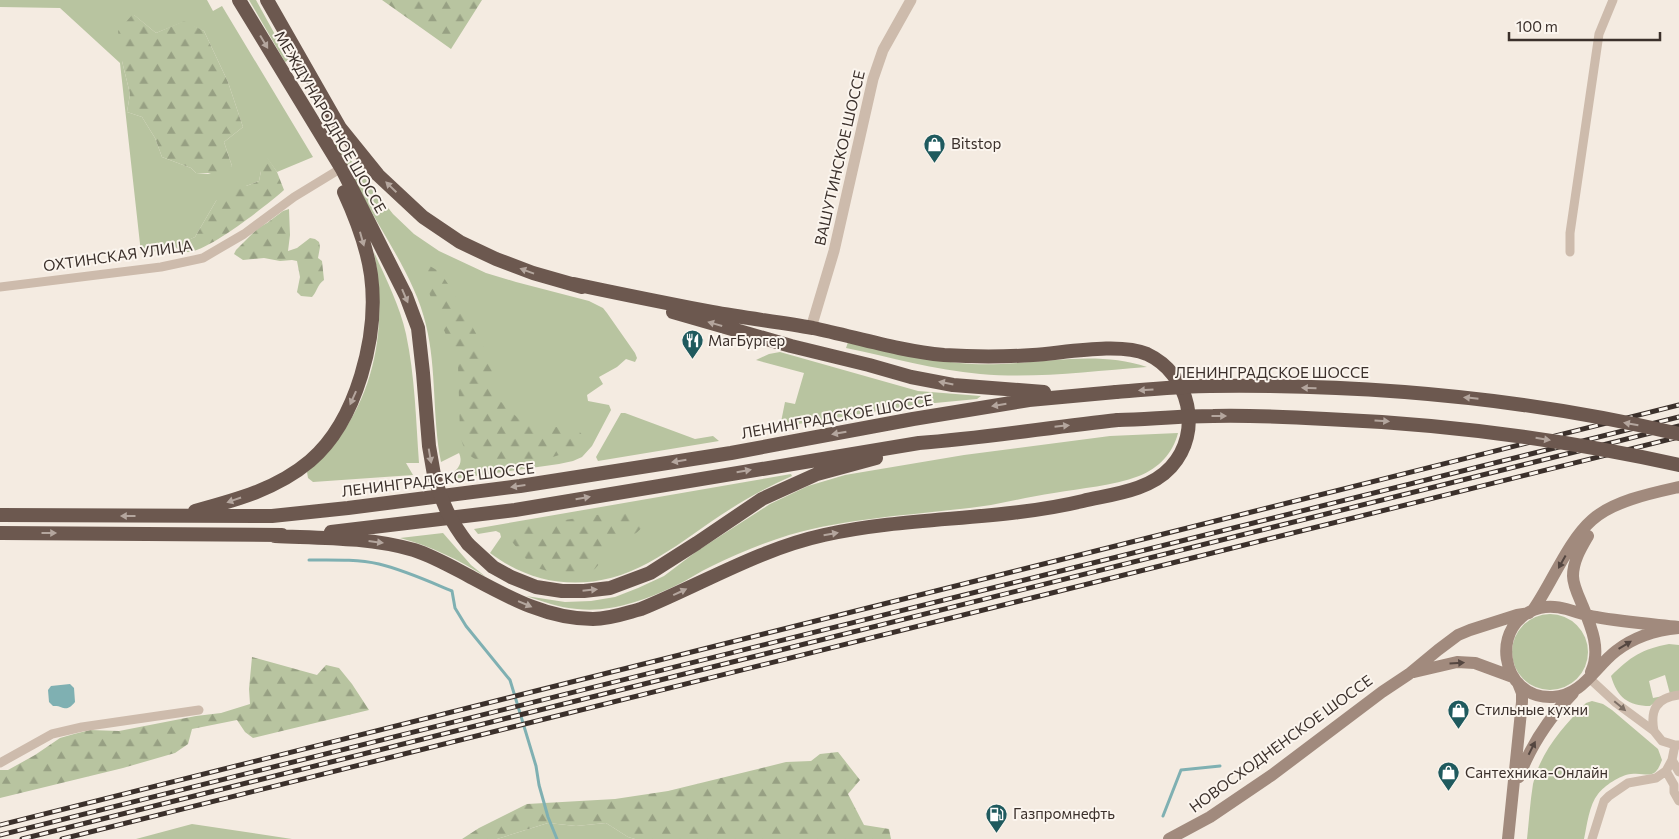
<svg xmlns="http://www.w3.org/2000/svg" width="1679" height="839" viewBox="0 0 1679 839" font-family="Commissioner,sans-serif">
  <style>
    .grass { fill: #b8c4a0; fill-rule: evenodd }
    .forest { fill: url(#forest-firs) }
    .water { fill: #7fb0b2 }
    .lines { fill: none; stroke-linecap: round; stroke-linejoin: round }
    .stream { stroke: #7fb0b2; stroke-width: 3 }
    .minor { stroke: #cdbbac; stroke-width: 9 }
    .tertiary { stroke: #cdbbac; stroke-width: 11 }
    .secondary { stroke: #a18a7d; stroke-width: 12 }
    .trunk { stroke: #6c584f; stroke-width: 14 }
    .rail-casing { stroke: #3b302b; stroke-width: 5 }
    .rail { stroke: #fbf5ee; stroke-width: 3; stroke-dasharray: 9; stroke-linecap: butt }
    .trunk-bridge { stroke: #6c584f; stroke-width: 14 }
    .oneway { fill: #b4a69e }
    .oneway2 { fill: #544640 }
    .oneway3 { fill: #7d6f65 }
    .labels { text-anchor: middle; stroke-width: 4; stroke-linejoin: round; paint-order: stroke }
    .street-label { font-size: 15px; fill: #3b302b; stroke: #fbf5ee }
    .poi-label { font-size: 15px; fill: #3b302b; stroke: #fbf5ee; text-anchor: start }
  </style>
  <defs>
    <pattern id="forest-firs" width="22" height="20" patternUnits="userSpaceOnUse" patternTransform="scale(1.25)"><rect width="22" height="20" fill="#b8c4a0"/><path d="M5 1l3.5 6h-7zM16 11l3.5 6h-7z" fill="#97a083"/></pattern>
  </defs>
  <rect width="100%" height="100%" fill="#f4ebe1"/>
  <path class="grass" d="M0,0H207L213,11L222,6L313,157L277,172L267,158L261,171L259,181L246,186L216,201L195,237L167,250L141,253L120,63L60,8L0,7ZM134,15L156,33L183,22L204,31L228,82L243,127L224,142L232,166L208,174L196,173L191,168L162,157L155,138L142,117L127,112L130,94L122,61Z
    M249,0H256L289,60L285,62Z
    M335,140L393,214L414,234L439,251L486,273L516,282L589,301L603,308L607,313L635,353L637,358L635,362L626,359L617,367L599,377L603,384L587,395L588,401L609,405L611,410L592,446L582,457L573,461L559,464L453,479L451,474C459,469 463,462 459,453L441,462C432,417 437,370 426,325C418,290 397,256 379,225C363,197 348,170 333,142Z
    M374,252C386,279 400,306 406,334C415,376 416,421 419,463H406L413,475L313,482L308,478L307,472C317,461 330,450 339,438C379,382 386,318 374,252Z
    M848,342C889,350 930,362 972,364C1030,367 1091,348 1147,367C1092,371 1035,379 980,374C935,370 890,357 846,348Z
    M780,352L918,391L981,396L977,399L914,405L780,427L785,402L795,404L804,373L756,360L769,354Z
    M621,413H625L695,439L713,436L719,441L598,461L596,457Z
    M1178,433C1173,453 1159,468 1139,476C1112,486 1082,488 1054,493C1033,496 1012,501 991,505C923,515 855,516 789,535C763,543 736,554 712,566C699,572 688,580 675,586C645,600 610,613 577,609C559,608 542,601 526,596L565,602L591,601L615,597L638,588L664,576L697,551L770,504L808,486L845,475L964,455L1110,436Z
    M791,474L792,476C767,487 744,500 721,515C697,531 674,549 648,563C595,592 538,589 490,553L501,537L500,533L496,531L478,534L474,529Z
    M443,533L471,565L486,577C457,559 433,547 400,538Z
    M1512 652a38 38 0 1 1 76 0a38 38 0 1 1-76 0Z
    M1669,644L1679,645V693L1670,694L1665,675L1649,681L1653,698L1663,696L1650,706C1628,706 1617,697 1611,676C1630,657 1642,649 1669,644Z
    M1592,701L1603,704L1612,710L1658,749L1662,760C1654,782 1648,772 1631,774C1620,775 1604,786 1598,794C1589,805 1587,825 1584,839H1527C1529,821 1530,802 1533,784C1541,751 1563,727 1586,703Z
    M548,823L576,826L606,823L628,837L635,839H497Z
    M192,824L292,839H136Z"/>
  <path class="forest" d="M382,0H482L451,49Z
    M133,14L156,33L184,21L204,31L228,82L243,127L224,142L232,166L222,173H196L191,168L162,157L155,138L142,117L127,112L130,94L122,61L118,31Z
    M267,157L277,172L284,190C267,205 209,251 188,252C183,252 178,250 174,246L195,237L216,201L237,182L246,186L259,181L261,171L260,161Z
    M289,209L290,235L288,251L297,248L310,238L315,239L319,242L320,247L318,258L322,261L324,280C317,285 317,292 312,297L301,296L297,292L300,277L297,261L292,260L280,261L264,258L243,260L234,254L236,250L258,228L267,223L283,211Z
    M423,262L440,272L450,287L488,355L494,362V391L498,399L520,420L528,425L571,428L581,433L583,442C561,464 513,460 483,462C468,458 463,449 460,434L458,365L420,270Z
    M634,509L643,512L646,521C634,542 625,533 610,546C602,553 602,565 592,571C582,577 547,573 536,567C525,562 519,548 510,540L514,532L521,527Z
    M252,657L317,675L326,665L339,668L352,684L369,710L253,738L245,732L237,720L192,729L188,744L175,753L123,768L0,798V770H8L35,755L60,738L74,734L90,730L119,731L196,716L221,713L250,704L249,689Z
    M838,752L860,780L848,794L864,825L889,829L891,839H635L628,837L606,823L576,826L548,823L497,839H462L479,828L527,804L615,799L668,791L786,762L811,761L820,754Z"/>
  <path class="water" d="M70,684L74,688L75,702C65,714 64,705 53,706L49,702L48,690L51,686Z"/>
  <g class="lines">
    <path class="stream" d="M309,560C332,560 356,559 379,564C404,570 428,581 452,591L455,608L466,626L510,680L536,766L539,785L548,817L557,839
      M1163,816L1181,770L1220,766"/>
    <path class="minor" d="M1570,252V233L1599,34L1613,0
      M0,287L161,267L203,258L244,234L294,197L335,172
      M1589,678L1616,703L1654,731L1662,741L1675,745H1679
      M1654,731C1650,710 1656,698 1679,695
      M1672,760L1679,772
      M0,763L52,734L82,727L199,710
      M1666,771L1674,785V792L1679,801
      M1592,839L1604,801L1609,796L1628,783L1656,778L1666,771L1672,760L1675,745"/>
    <path class="tertiary" d="M811,328L834,251L873,79L883,50L911,0"/>
    <path class="secondary" d="M1588,536C1581,548 1573,561 1573,576C1573,584 1577,593 1581,602C1590,624 1602,649 1591,672
      M1533,610C1552,583 1568,541 1592,520C1613,501 1652,493 1679,487
      M1679,627C1651,624 1623,622 1596,617C1577,614 1559,603 1540,608C1488,621 1499,700 1553,697C1582,696 1595,667 1616,651C1634,637 1656,630 1679,628
      M1414,672L1457,662L1475,663L1513,677
      M1519,777C1531,744 1549,718 1573,693
      M1169,839L1210,817L1272,775L1382,692L1409,674L1438,650L1458,635L1470,630L1517,615L1529,613
      M1508,839L1522,702V693L1518,683"/>
    <path class="trunk" d="M239,0L342,169L406,296L418,328L423,373L429,446L434,475
      M267,0L340,128L378,175L423,217L460,242L496,259L533,273L582,287
      M673,312L791,346L869,365L911,377L953,385L1044,392
      M195,511C236,500 277,489 310,461C357,421 379,335 371,275C367,247 356,218 344,192
      M0,515L272,516L348,508L520,486L731,453L913,419L1029,400L1116,392
      M331,532L515,510L919,443C985,438 1051,427 1118,420
      M0,533L282,535
      M275,536C321,538 369,537 414,550C433,556 452,567 469,576C508,597 547,619 593,619C610,619 626,613 641,609C702,584 760,549 824,535C910,516 999,521 1083,501C1113,494 1149,491 1171,467C1203,432 1190,374 1147,354C1119,342 1064,353 1033,355C1003,357 974,357 944,355C900,351 856,337 813,328C779,322 745,318 712,312C666,303 620,294 574,284
      M468,544L493,567L511,577L536,587L562,591H584L610,588L650,573L697,543L762,499L817,474L876,458"/>
    <defs>
      <path id="rail" d="M0,825L1679,405
        M0,835L1679,417
        M22,839L1679,426
        M62,839L1679,437"/>
    </defs>
    <use href="#rail" class="rail-casing"/>
    <use href="#rail" class="rail"/>
    <path class="trunk-bridge" d="M1116,392C1147,390 1179,386 1210,386C1367,384 1526,398 1679,434
      M1118,420C1150,419 1181,416 1213,416C1251,415 1289,417 1326,419C1445,424 1563,439 1679,465
      M434,475C442,503 450,521 468,544"/>
  </g>
  <defs><path id="oneway-solid" d="M-6-.8H1V-3.2L6.5 0L1 3.2V.8H-6Z" transform="scale(1.25)"/></defs>
  <g class="oneway">
    <use href="#oneway-solid" transform="translate(264 42) rotate(59)"/>
    <use href="#oneway-solid" transform="translate(391 187) rotate(-136)"/>
    <use href="#oneway-solid" transform="translate(362 239) rotate(74)"/>
    <use href="#oneway-solid" transform="translate(527 271) rotate(-160)"/>
    <use href="#oneway-solid" transform="translate(405 296) rotate(67)"/>
    <use href="#oneway-solid" transform="translate(715 324) rotate(-164)"/>
    <use href="#oneway-solid" transform="translate(946 383) rotate(-169)"/>
    <use href="#oneway-solid" transform="translate(1309 388) rotate(-178)"/>
    <use href="#oneway-solid" transform="translate(1146 390) rotate(176)"/>
    <use href="#oneway-solid" transform="translate(353 398) rotate(114)"/>
    <use href="#oneway-solid" transform="translate(1471 398) rotate(-174)"/>
    <use href="#oneway-solid" transform="translate(999 405) rotate(171)"/>
    <use href="#oneway-solid" transform="translate(1219 416)"/>
    <use href="#oneway-solid" transform="translate(1382 421) rotate(4)"/>
    <use href="#oneway-solid" transform="translate(1631 424) rotate(-170)"/>
    <use href="#oneway-solid" transform="translate(1062 426) rotate(-6)"/>
    <use href="#oneway-solid" transform="translate(839 433) rotate(170)"/>
    <use href="#oneway-solid" transform="translate(1543 439) rotate(9)"/>
    <use href="#oneway-solid" transform="translate(430 456) rotate(80)"/>
    <use href="#oneway-solid" transform="translate(679 461) rotate(171)"/>
    <use href="#oneway-solid" transform="translate(744 471) rotate(-10)"/>
    <use href="#oneway-solid" transform="translate(518 486) rotate(172)"/>
    <use href="#oneway-solid" transform="translate(583 498) rotate(-10)"/>
    <use href="#oneway-solid" transform="translate(234 500) rotate(161)"/>
    <use href="#oneway-solid" transform="translate(128 516) rotate(-180)"/>
    <use href="#oneway-solid" transform="translate(49 533)"/>
    <use href="#oneway-solid" transform="translate(831 534) rotate(-10)"/>
    <use href="#oneway-solid" transform="translate(376 542) rotate(7)"/>
    <use href="#oneway-solid" transform="translate(590 590) rotate(-6)"/>
    <use href="#oneway-solid" transform="translate(680 592) rotate(-25)"/>
    <use href="#oneway-solid" transform="translate(525 604) rotate(23)"/>
  </g>
  <g class="oneway2">
    <use href="#oneway-solid" transform="translate(1562 562) rotate(119)"/>
    <use href="#oneway-solid" transform="translate(1625 645) rotate(-31)"/>
    <use href="#oneway-solid" transform="translate(1457 663) rotate(-4)"/>
    <use href="#oneway-solid" transform="translate(1532 748) rotate(-63)"/>
  </g>
  <use class="oneway3" href="#oneway-solid" transform="translate(1620 706) rotate(40)"/>
  <defs>
    <symbol id="shop-pin" viewBox="-11 -11 22 30"><path d="M0 17L-7.5 6A9.5 9.5 0 1 1 7.5 6Z" fill="#1f5a5e" stroke="#fbf5ee"/><path d="M-5-2.5h2.3a2.7 3.5 0 0 1 5.4 0H5L5.5 6h-11ZM-1.5-2.5h3a1.5 2.3 0 0 0-3 0Z" fill="#fff"/></symbol>
    <symbol id="restaurant-pin" viewBox="-11 -11 22 30"><path d="M0 17L-7.5 6A9.5 9.5 0 1 1 7.5 6Z" fill="#1f5a5e" stroke="#fbf5ee"/><path d="M-5-6h1v4h1v-4h1v4h1v-4h1v5L-1.5 .5V6h-2V.5L-5-1ZM5-6V6H3V1.5H1.5Q1.5-4 5-6Z" fill="#fff"/></symbol>
    <symbol id="fuel-pin" viewBox="-11 -11 22 30"><path d="M0 17L-7.5 6A9.5 9.5 0 1 1 7.5 6Z" fill="#1f5a5e" stroke="#fbf5ee"/><path d="M-5.5-6h7V0h2V4h1.3V-2.5L3-4.5l.8-.8L6-3V5H2.5V1h-1V6h-7ZM-4.2-4.7v3.2H.2V-4.7Z" fill="#fff"/></symbol>
  </defs>
  <g fill-rule="evenodd">
    <use href="#shop-pin" x="922" y="132" width="25" height="34"/>
    <use href="#restaurant-pin" x="680" y="328" width="25" height="34"/>
    <use href="#shop-pin" x="1446" y="698" width="25" height="34"/>
    <use href="#shop-pin" x="1436" y="760" width="25" height="34"/>
    <use href="#fuel-pin" x="984" y="802" width="25" height="34"/>
  </g>
  <g class="labels">
    <g class="street-label">
      <text transform="translate(330 122) rotate(60)" y="5">МЕЖДУНАРОДНОЕ ШОССЕ</text>
      <text transform="translate(840 158) rotate(-77)" y="5">ВАШУТИНСКОЕ ШОССЕ</text>
      <text transform="translate(118 256) rotate(-8)" y="5">ОХТИНСКАЯ УЛИЦА</text>
      <text x="1272" y="378">ЛЕНИНГРАДСКОЕ ШОССЕ</text>
      <text transform="translate(837 417) rotate(-10)" y="5">ЛЕНИНГРАДСКОЕ ШОССЕ</text>
      <text transform="translate(438 480) rotate(-7)" y="5">ЛЕНИНГРАДСКОЕ ШОССЕ</text>
      <text transform="translate(1281 744) rotate(-36)" y="5">НОВОСХОДНЕНСКОЕ ШОССЕ</text>
    </g>
    <g class="poi-label">
      <text x="951" y="149">Bitstop</text>
      <text x="708" y="346">МагБургер</text>
      <text x="1475" y="715">Стильные кухни</text>
      <text x="1465" y="778">Сантехника-Онлайн</text>
      <text x="1013" y="819">Газпромнефть</text>
    </g>
  </g>
  <path d="M1509 32v8h151v-8" fill="none" stroke="#3b302b" stroke-width="2.5"/>
  <text x="1516" y="32" font-size="15" fill="#3b302b" stroke="#fbf5ee" stroke-width="4" paint-order="stroke">100 m</text>
</svg>
